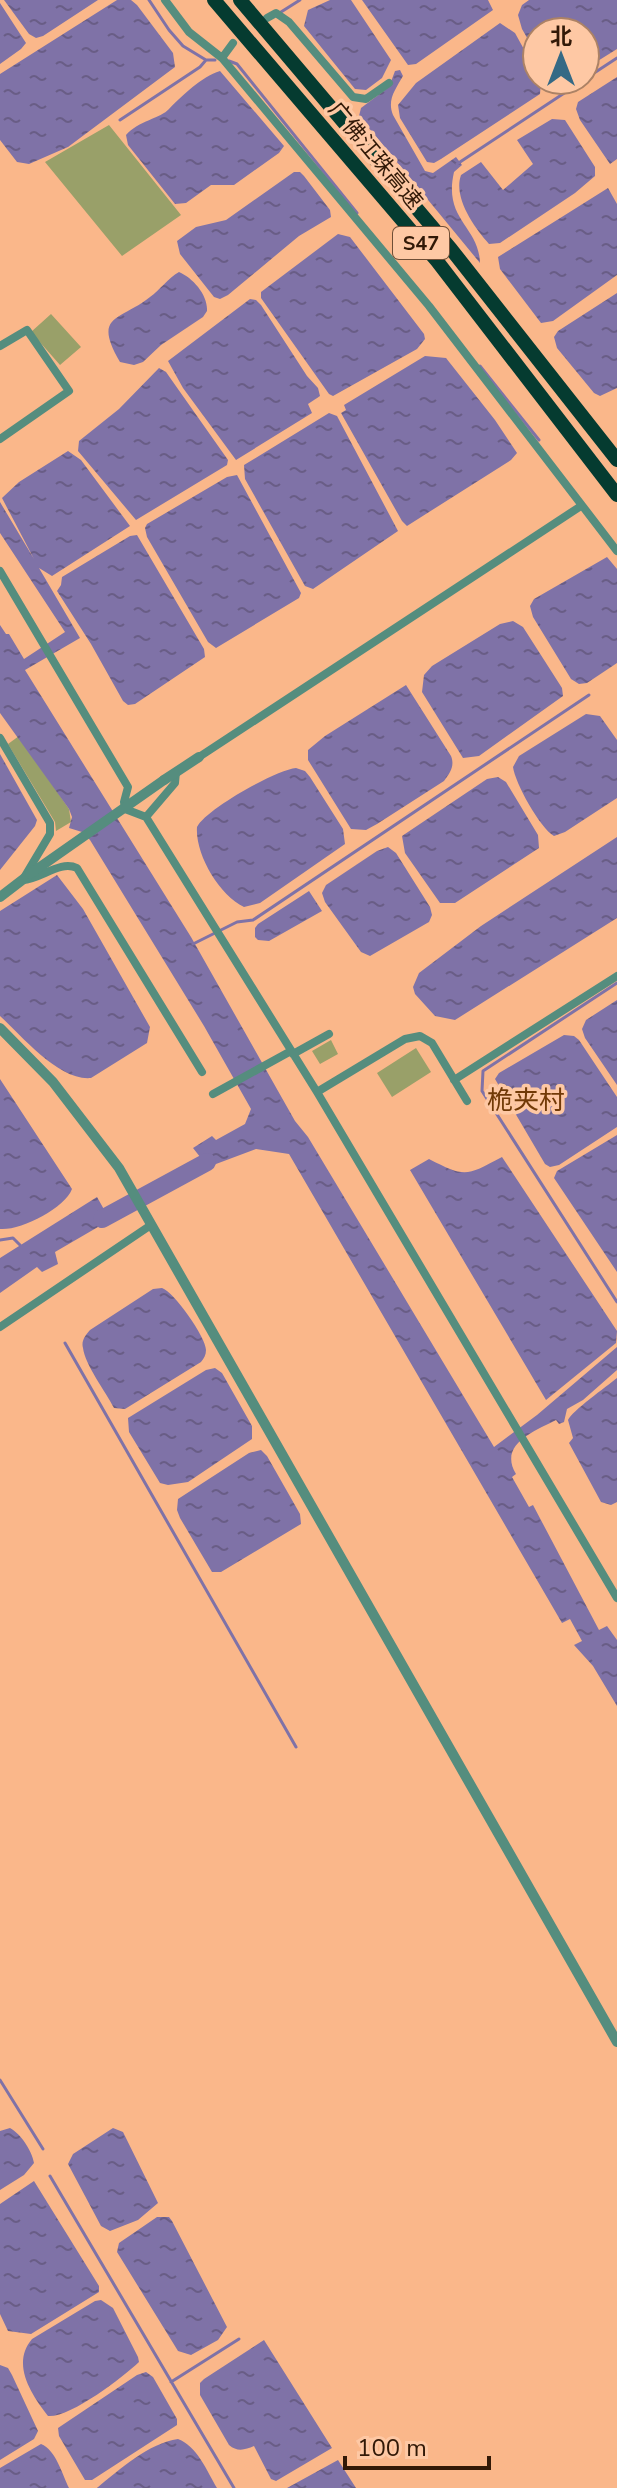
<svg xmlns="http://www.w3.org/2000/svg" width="617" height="2488" viewBox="0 0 617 2488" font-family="'Nunito Sans','Noto Sans SC',sans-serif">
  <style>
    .green { fill: #99a069 }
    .water { fill: url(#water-ripples) }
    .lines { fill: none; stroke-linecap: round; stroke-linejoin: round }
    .stream { stroke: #7f72a7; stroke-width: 3 }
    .river { stroke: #7f72a7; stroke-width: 18 }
    .minor { stroke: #558d7e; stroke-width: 8 }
    .tertiary { stroke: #558d7e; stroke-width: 10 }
    .motorway { stroke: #053b30; stroke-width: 14 }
    .tertiary-bridge { stroke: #558d7e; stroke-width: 10 }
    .labels { text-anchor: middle; stroke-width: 7; stroke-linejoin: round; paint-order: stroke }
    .shield { fill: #fec8a4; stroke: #6f4e36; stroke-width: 2 }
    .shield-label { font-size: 20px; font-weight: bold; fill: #321907 }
    .street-label { font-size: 22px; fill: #321907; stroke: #fec8a4 }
    .quarter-label { font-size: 26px; fill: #723a07; stroke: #fec8a4 }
  </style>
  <defs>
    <pattern id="water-ripples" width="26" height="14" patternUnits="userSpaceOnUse" patternTransform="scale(2)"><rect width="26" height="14" fill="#7f72a7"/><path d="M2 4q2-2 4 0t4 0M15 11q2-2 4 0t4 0" fill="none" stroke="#695d86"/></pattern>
  </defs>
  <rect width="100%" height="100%" fill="#fab78a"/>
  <path class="green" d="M109,125L181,215L122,256L45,162Z
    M51,314L81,347L60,365L31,332Z
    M19,736L69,809L71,822L56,831L55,822L8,744Z
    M331,1040L338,1054L320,1064L312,1051Z
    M416,1048L431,1072L392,1097L377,1073Z"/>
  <path class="water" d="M4,0H98L43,36L36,38L29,34Z
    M117,0H131L137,5L173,53L175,67L68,147L29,164L17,162L0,140V74Z
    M330,0H351L391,60L382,78L366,90L355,89L304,26L308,10Z
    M362,0H488L493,10L416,64L408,65Z
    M529,0H617V49L585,69V32H537V55L522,29L518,15L522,5Z
    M0,3L26,43L21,49L0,64Z
    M500,23L515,33L537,73V80L541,82L540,94L441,159L434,163L427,162L400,118L398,105L416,83Z
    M400,70L403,76C395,90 387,100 393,115L425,171L433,173L456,157L462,165L454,172C443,220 479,226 480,263L359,116L361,108L389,87L395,71Z
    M220,71L284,146L279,153L234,185H211L186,203L175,204L128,145L126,135C138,121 161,118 169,109C183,95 201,77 220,71Z
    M617,77V159L610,164L580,120L576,109L578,102Z
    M552,119L565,120L595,167V176L575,193L500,243L489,244C474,227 453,198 461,175L481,162L503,190L533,164L517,140Z
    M294,172H300L304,176L330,210L331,217L299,236L228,295L220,299L214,297L180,254L177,241L196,227L226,220Z
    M608,188L617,204V275L553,321L541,323L500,269L498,257Z
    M338,234L350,237L424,334L425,339L417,349L333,396L329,394L261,298V292Z
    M179,272C193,278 208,295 207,311L203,317L161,345L143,362L134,365L120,362C92,314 120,321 150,297C160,290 168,278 179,272Z
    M617,293V388L600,396L594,393L557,348L554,337L558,331Z
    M250,299L256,300L261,305L307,376L318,388L320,396L308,404L312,413L236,460L183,388L168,361Z
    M425,356L446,358L495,420L517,453L511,460L407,526L402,521L341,413L346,410L344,405Z
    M159,368L166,372L228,460L227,465L136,520L78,451L79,441L119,409Z
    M329,413L337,416L398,531L313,589L305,586L245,479L244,465Z
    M68,451L81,460L130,526L52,576L39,568L80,638L25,670L191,937L295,1121L308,1137L494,1447L537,1415L617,1347V1370L583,1400L567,1409L564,1422L559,1424L556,1420C535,1431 498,1444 516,1474L512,1477L529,1507L533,1505L599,1630L607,1626L617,1640V1706L593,1666L574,1645L582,1641L570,1619L562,1623L289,1154L256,1149L208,1167L193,1148L212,1136L216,1140L245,1124L251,1109L204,1026L90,840L82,832L69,828L72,817L69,809L0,713V625L6,634H9L24,659L65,632L0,533V502L34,559L2,498L19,482Z
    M237,475L301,593L299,598L216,648L208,642L147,537L145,528L147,524L227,477Z
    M137,535L204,649L205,657L135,704L128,705L123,701L91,644L57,591L61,585L62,577L130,536Z
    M607,557L617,569V663L587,683L579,684L571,679L533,617L530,606L534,599Z
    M513,621L523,627L562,688L563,696L479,756L463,758L422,692L424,675L432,666L500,624Z
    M406,685L451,756C455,766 450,773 444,781L377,824L366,830L351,829L308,760V750L325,736Z
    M586,714L600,716L617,740V798L565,832L554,836C540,828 515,783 513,767L519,756Z
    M0,754L37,820L35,826L0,870Z
    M296,768L305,771L310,777L343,829L345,844L260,903L244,907C219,895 195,854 197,827C206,809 276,770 296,768Z
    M498,777L506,782L538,835L539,848L455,903H440L405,853L402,836L487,779Z
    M617,837V918L455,1020L435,1016L415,994L413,987L419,973L481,926Z
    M388,847L396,853L430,907L432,915L429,922L370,956L361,952L325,902L322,893L326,885L377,851Z
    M57,875L83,909L150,1027L147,1043L91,1078C59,1081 23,1037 0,1016V911Z
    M309,891L322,911L269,941L258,940L255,937V928L258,924Z
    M617,1000V1085L585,1038L582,1029L586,1020Z
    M564,1035L574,1036L579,1040L617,1097V1127L559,1165L550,1167L545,1164L495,1079L499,1073Z
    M0,1079L72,1189C65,1208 20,1231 0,1229Z
    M617,1135V1272L554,1178L557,1171Z
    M502,1157L617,1331L616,1343L546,1400L410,1170L429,1159C466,1178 466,1176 502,1157Z
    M97,1197L110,1220L55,1252L58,1264L42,1272L37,1267L0,1293V1258Z
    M162,1288C174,1292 206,1337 206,1350C206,1355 204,1358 201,1362L125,1409L114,1408C106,1392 85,1365 83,1348C81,1341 85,1336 90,1330L153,1289Z
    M215,1368L222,1373L252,1426V1439L188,1482L168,1485L160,1483L129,1432L128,1418L206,1370Z
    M617,1378V1502L611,1505L601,1502L569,1443L573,1438L568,1420C572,1411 606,1387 617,1378Z
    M261,1450L267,1456L300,1514L301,1524L221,1572H212L180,1518L177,1510L178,1499L249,1453Z
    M10,2128C21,2134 32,2151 34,2163L24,2175L0,2190V2131Z
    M113,2128L123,2132L158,2203L138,2220L110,2231L101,2226L68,2164L73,2154Z
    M34,2181L99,2286V2292L31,2334L8,2331L0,2314V2204Z
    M157,2217H169L172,2221L227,2327L218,2340L191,2355L178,2351L117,2252L119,2243Z
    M101,2300L113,2308L138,2357L139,2362C122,2378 70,2418 48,2416C31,2394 11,2364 32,2339L95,2301Z
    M264,2340L332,2448L276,2481L271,2479L254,2446C245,2450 237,2452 229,2445L200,2395V2383L204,2379Z
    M0,2365L8,2368L12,2375L38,2431L34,2439L0,2460Z
    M146,2372L153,2377L177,2419V2425L92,2480H85L59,2436L58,2428L137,2375Z
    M178,2439C197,2446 207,2471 217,2488H97C120,2469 149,2443 178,2439Z
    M41,2444C56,2450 62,2474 69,2488H0V2468Z
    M338,2460L356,2488H287Z"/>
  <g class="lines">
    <path class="stream" d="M281,12L300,0
      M206,60H215
      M229,61L237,64L357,213
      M585,79L617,58
      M120,120L200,67L206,60L183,46L169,30L149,0
      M457,164L584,80
      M480,366L539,440
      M193,944L237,922L253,920L589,695
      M617,983L483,1071L482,1091L617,1302
      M0,1240L13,1238L20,1245
      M65,1343L296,1747
      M0,2080L43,2149
      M50,2176L234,2488
      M171,2382L239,2339"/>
    <path class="river" d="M102,1219L207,1162"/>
    <path class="minor" d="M165,0L189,32L222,58L429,306L617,551
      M267,18L276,13L289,22L353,97L366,99L389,83
      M222,58L233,43
      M0,346L27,330L69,391L0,439
      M0,571L128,787L124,802L125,809L146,817L317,1092L617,1598
      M0,738L50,823V834L25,876
      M199,757L581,506
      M146,817L175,783L176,772
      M23,880C41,879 60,860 77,868L202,1072
      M293,1054L329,1034
      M454,1080L617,976
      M317,1092L405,1039L420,1036L432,1043L467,1101
      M213,1094L291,1051
      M0,1327L151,1225"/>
    <path class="tertiary" d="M164,780L199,757
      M0,897L30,874
      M0,1028L53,1082L119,1168L617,2042"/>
    <path class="motorway" d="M214,0L437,261L617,495
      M240,0L451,249L617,460"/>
    <path class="tertiary-bridge" d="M30,874L164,780"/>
  </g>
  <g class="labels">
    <rect class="shield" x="393" y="227" width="56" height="32" rx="6"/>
    <g class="shield-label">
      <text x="421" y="250">S47</text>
    </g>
    <g class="street-label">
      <text transform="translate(376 155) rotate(50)" y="8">广佛江珠高速</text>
    </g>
    <g class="quarter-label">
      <text x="526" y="1109">桅夹村</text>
    </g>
  </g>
  <g transform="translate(561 56)"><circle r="38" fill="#fec8a4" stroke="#ac8265" stroke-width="2"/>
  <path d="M0-6L14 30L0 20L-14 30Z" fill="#356985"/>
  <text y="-12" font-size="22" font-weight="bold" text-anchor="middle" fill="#321907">北</text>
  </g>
  <path d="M345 2456v12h144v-12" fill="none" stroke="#321907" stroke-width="4"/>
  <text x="357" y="2456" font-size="24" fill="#321907" stroke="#fec8a4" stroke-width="6" paint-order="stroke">100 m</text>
</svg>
